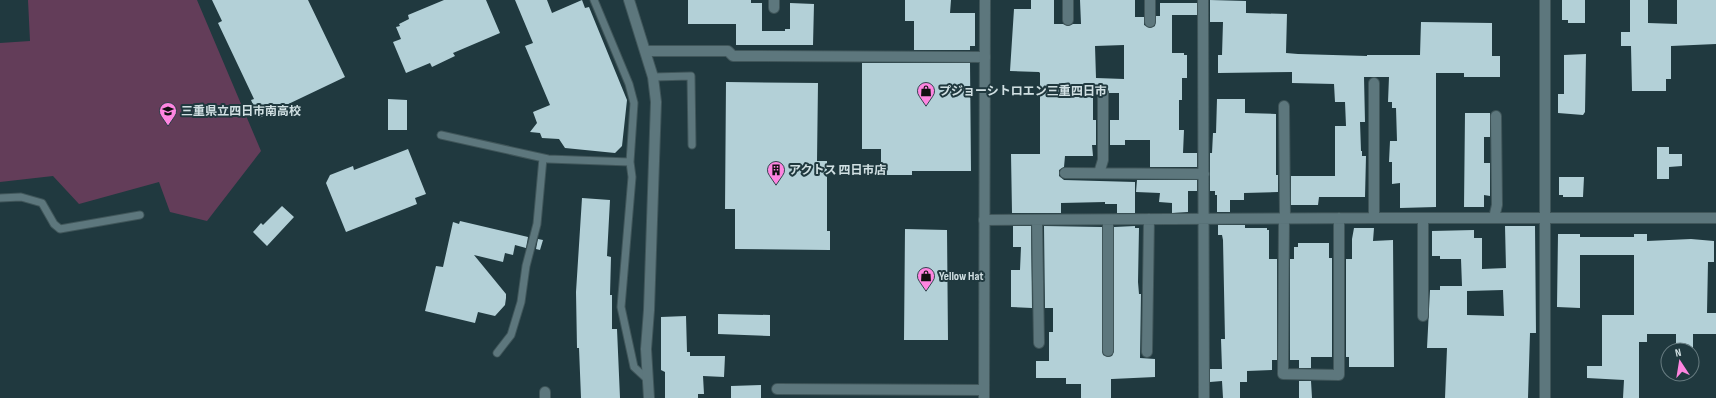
<svg xmlns="http://www.w3.org/2000/svg" width="1716" height="398" viewBox="0 0 1716 398" font-family="'Sofia Sans Condensed','Noto Sans JP',sans-serif">
  <style>
    .green { fill: #633d59 }
    .building { fill: #b3d0d7; fill-rule: evenodd }
    .lines { fill: none; stroke-linecap: round; stroke-linejoin: round }
    .lane-casing { stroke: #40565a; stroke-width: 9 }
    .street-casing { stroke: #40565a; stroke-width: 12 }
    .secondary-casing { stroke: #40565a; stroke-width: 12 }
    .lane { stroke: #5d777d; stroke-width: 7 }
    .street { stroke: #5d777d; stroke-width: 10 }
    .secondary { stroke: #5d777d; stroke-width: 10 }
    .labels { text-anchor: middle; stroke-width: 4; stroke-linejoin: round; paint-order: stroke }
    .poi-label { font-size: 12px; font-weight: bold; fill: #d1e0e3; stroke: #20393f; text-anchor: start }
  </style>
  <rect width="100%" height="100%" fill="#20393f"/>
  <path class="green" d="M28,0H197L261,151L207,221L170,212L159,182L79,204L53,176L0,182V43L30,41Z"/>
  <path class="building" d="M212,0H308L345,77L259,118L251,100L254,99L218,23L222,21Z
    M444,0H486L500,33L453,53L455,56L432,67L430,63L406,73L393,42L401,39L396,27L400,26L399,24L409,19L408,15Z
    M515,0H547L552,13L582,0L585,8L589,7L627,100L622,146L615,153L565,148L559,139L542,138L540,133L530,132L537,123L533,112L550,105L525,46L533,43Z
    M688,0H751V3H762V31H785V29H790V3L814,4L813,45H736V24H688Z
    M905,0H951L950,13H975V46H970V50H914V21H905Z
    M1031,0H1054V24H1063L1068,26L1073,24H1081L1080,0H1135V17H1144V25L1150,28L1155,26L1156,16H1160V3H1197V15H1172V53H1184V55H1187V78H1182V100H1179V130H1184L1183,153H1197V167H1150V140H1125V145H1110V120H1119V93H1109L1107,88L1103,87L1098,89L1096,93H1093V120H1096V145H1092L1093,156H1065L1064,167L1059,170V176L1064,180L1135,182V213H1117V204H1105V202L1061,203V213H1012L1011,154H1040V73L1039,72L1010,71L1014,9H1031ZM1124,45V79L1096,78L1095,46Z
    M1210,0L1246,1V13L1287,14L1286,53L1298,54L1367,56V55H1420L1421,22L1492,23V56H1500V77H1464V73H1436V207L1400,208V183L1392,184V162H1389L1390,141H1397L1396,108H1392V102H1388L1389,77H1364L1365,122H1360L1361,151H1362V156H1366L1365,197H1319L1318,205H1291V176H1335V126H1346L1345,102H1335L1334,84L1292,83V72L1218,73V55H1222L1223,22H1210Z
    M1562,0H1585V23H1568V20H1562Z
    M1630,0H1648V23L1677,24V0H1716V44L1671,46V79H1666V91H1632L1631,46H1621V32H1630Z
    M1586,54L1585,112L1583,115L1558,113V94H1564V55Z
    M862,63H970L971,171H912V175H881V149H862Z
    M726,82L818,83L817,161H827V231H830V250L735,249V209H725Z
    M388,99L407,100V130H388Z
    M1217,99H1245V113L1276,114V175H1278V192L1244,193V200H1230V212H1217V195H1215V191H1210V153H1212L1213,133H1216Z
    M1465,113H1490V137H1484V163H1490V196L1484,195V207H1464Z
    M1657,147H1669V154H1682V166L1669,167V179H1657Z
    M408,149L426,194L415,198L417,204L346,232L326,183L330,175L353,166L354,170Z
    M1559,177H1584L1583,197H1563V195H1559Z
    M1137,180H1197V191H1188V212L1172,213V203L1159,202L1160,193L1136,192Z
    M582,198L610,200L607,256L611,257L610,295H612V329H617L620,398H581L579,348H577L576,292Z
    M282,206L294,217L267,246L253,232L261,223L263,225Z
    M460,221L528,237L526,248L515,245L513,255L505,253L503,262L474,255L506,294V298L505,305L495,316L478,312L475,323L425,311L436,266L443,267L453,222L459,224Z
    M1218,225H1245V228H1267V230H1269V259H1277V360H1272V370L1247,371V382H1240V398H1223L1222,381L1210,382V369H1222L1221,339H1225L1223,240L1222,235H1218Z
    M1013,226H1031L1032,308L1011,307V270H1020L1021,247H1013Z
    M1044,226L1102,227V351L1103,355L1108,357L1112,356L1114,351V227L1135,226V228H1139L1138,282L1139,294H1141L1140,358L1155,359V377L1112,379H1111V398H1081V384H1066V378H1036V361H1049V332H1053V308H1045Z
    M1505,226H1535L1536,333H1530L1528,398H1445L1447,348H1427L1430,290H1440V286H1462L1461,259H1440V256H1432V231L1474,230V238H1482V269L1506,268ZM1503,290L1504,316L1467,315V291Z
    M1354,228H1374L1373,241L1393,240L1394,367H1349V357H1346V259H1352V239Z
    M905,229L947,230L948,340H904Z
    M1558,234H1580V237H1634V234H1647V241L1691,239L1714,241V262H1708L1707,313H1716V334H1693V350H1676V334H1647V342H1639V398H1623L1624,380L1587,378V366H1602V315H1634V255H1580V308L1557,307Z
    M538,239L543,240L540,250L536,249Z
    M1298,243H1329V258H1332V357H1311V368H1299V360H1290V259H1294V247H1298Z
    M718,314L770,315V336L718,334Z
    M686,316L687,352H690V356H725L724,377L703,376L704,394H698V398H665V372L661,370V317Z
    M1299,381H1311L1312,398H1299Z
    M761,385V398H731V386Z"/>
  <g class="lines">
    <defs>
      <path id="lane" d="M594,0L629,84L634,103L630,162L632,177L621,307L634,367L647,379
        M653,77L691,76L692,145
        M441,135L548,159L630,162
        M0,198L21,197L42,203L54,224L60,229L140,215
        M497,353L511,335L521,302L526,266L537,224L543,158"/>
      <path id="street" d="M629,0L653,77L656,102L649,310L646,349L649,398
        M1068,0V20
        M1150,0V22
        M1203,0L1204,398
        M1545,0V398
        M774,8V0
        M645,51H728L733,56L985,57
        M1284,106L1285,218
        M1065,173L1204,174
        M1099,173L1103,160V93
        M1284,218L1283,374L1339,375V218
        M1374,218V83
        M1494,218L1497,205L1496,116
        M984,220L1374,218H1716
        M1037,220L1039,343
        M1423,316V218
        M1108,351V220
        M1147,352L1149,219
        M777,389L984,390
        M545,392V398"/>
      <path id="secondary" d="M984,398L985,0"/>
    </defs>
    <use href="#lane" class="lane-casing"/>
    <use href="#street" class="street-casing"/>
    <use href="#secondary" class="secondary-casing"/>
    <use href="#lane" class="lane"/>
    <use href="#street" class="street"/>
    <use href="#secondary" class="secondary"/>
  </g>
  <defs>
    <symbol id="shop-pin" viewBox="-11 -11 22 30"><path d="M0 17L-7.5 6A9.5 9.5 0 1 1 7.5 6Z" fill="#fe85e0" stroke="#20393f"/><path d="M-5-2.5h2.3a2.7 3.5 0 0 1 5.4 0H5L5.5 6h-11ZM-1.5-2.5h3a1.5 2.3 0 0 0-3 0Z" fill="#111"/></symbol>
    <symbol id="school-pin" viewBox="-11 -11 22 30"><path d="M0 17L-7.5 6A9.5 9.5 0 1 1 7.5 6Z" fill="#fe85e0" stroke="#20393f"/><path d="M0-5L7-2L0 1L-7-2ZM-4 1L0 2.5L4 1V4Q0 6-4 4Z" fill="#111"/></symbol>
    <symbol id="building-pin" viewBox="-11 -11 22 30"><path d="M0 17L-7.5 6A9.5 9.5 0 1 1 7.5 6Z" fill="#fe85e0" stroke="#20393f"/><path d="M-4-6H4V6H1V3H-1V6H-4ZM-2.5-4.3h1.7v1.8h-1.7ZM.8-4.3h1.7v1.8H.8ZM-2.5-1h1.7V.8h-1.7ZM.8-1h1.7V.8H.8Z" fill="#111"/></symbol>
  </defs>
  <g fill-rule="evenodd">
    <use href="#shop-pin" x="916" y="81" width="20" height="27"/>
    <use href="#school-pin" x="158" y="101" width="20" height="27"/>
    <use href="#building-pin" x="766" y="160" width="20" height="27"/>
    <use href="#shop-pin" x="916" y="266" width="20" height="27"/>
  </g>
  <g class="labels">
    <g class="poi-label">
      <text x="939" y="95">プジョーシトロエン三重四日市</text>
      <text x="181" y="115">三重県立四日市南高校</text>
      <text x="789" y="174">アクトス 四日市店</text>
      <text x="939" y="280">Yellow Hat</text>
    </g>
  </g>
  <g transform="translate(1680 362) rotate(348)"><circle r="19" fill="#20393f" stroke="#677c81"/>
  <path d="M0-3L7 15L0 10L-7 15Z" fill="#fe85e0"/>
  <text y="-6" font-size="11" font-weight="bold" text-anchor="middle" fill="#d1e0e3">N</text>
  </g>
</svg>
